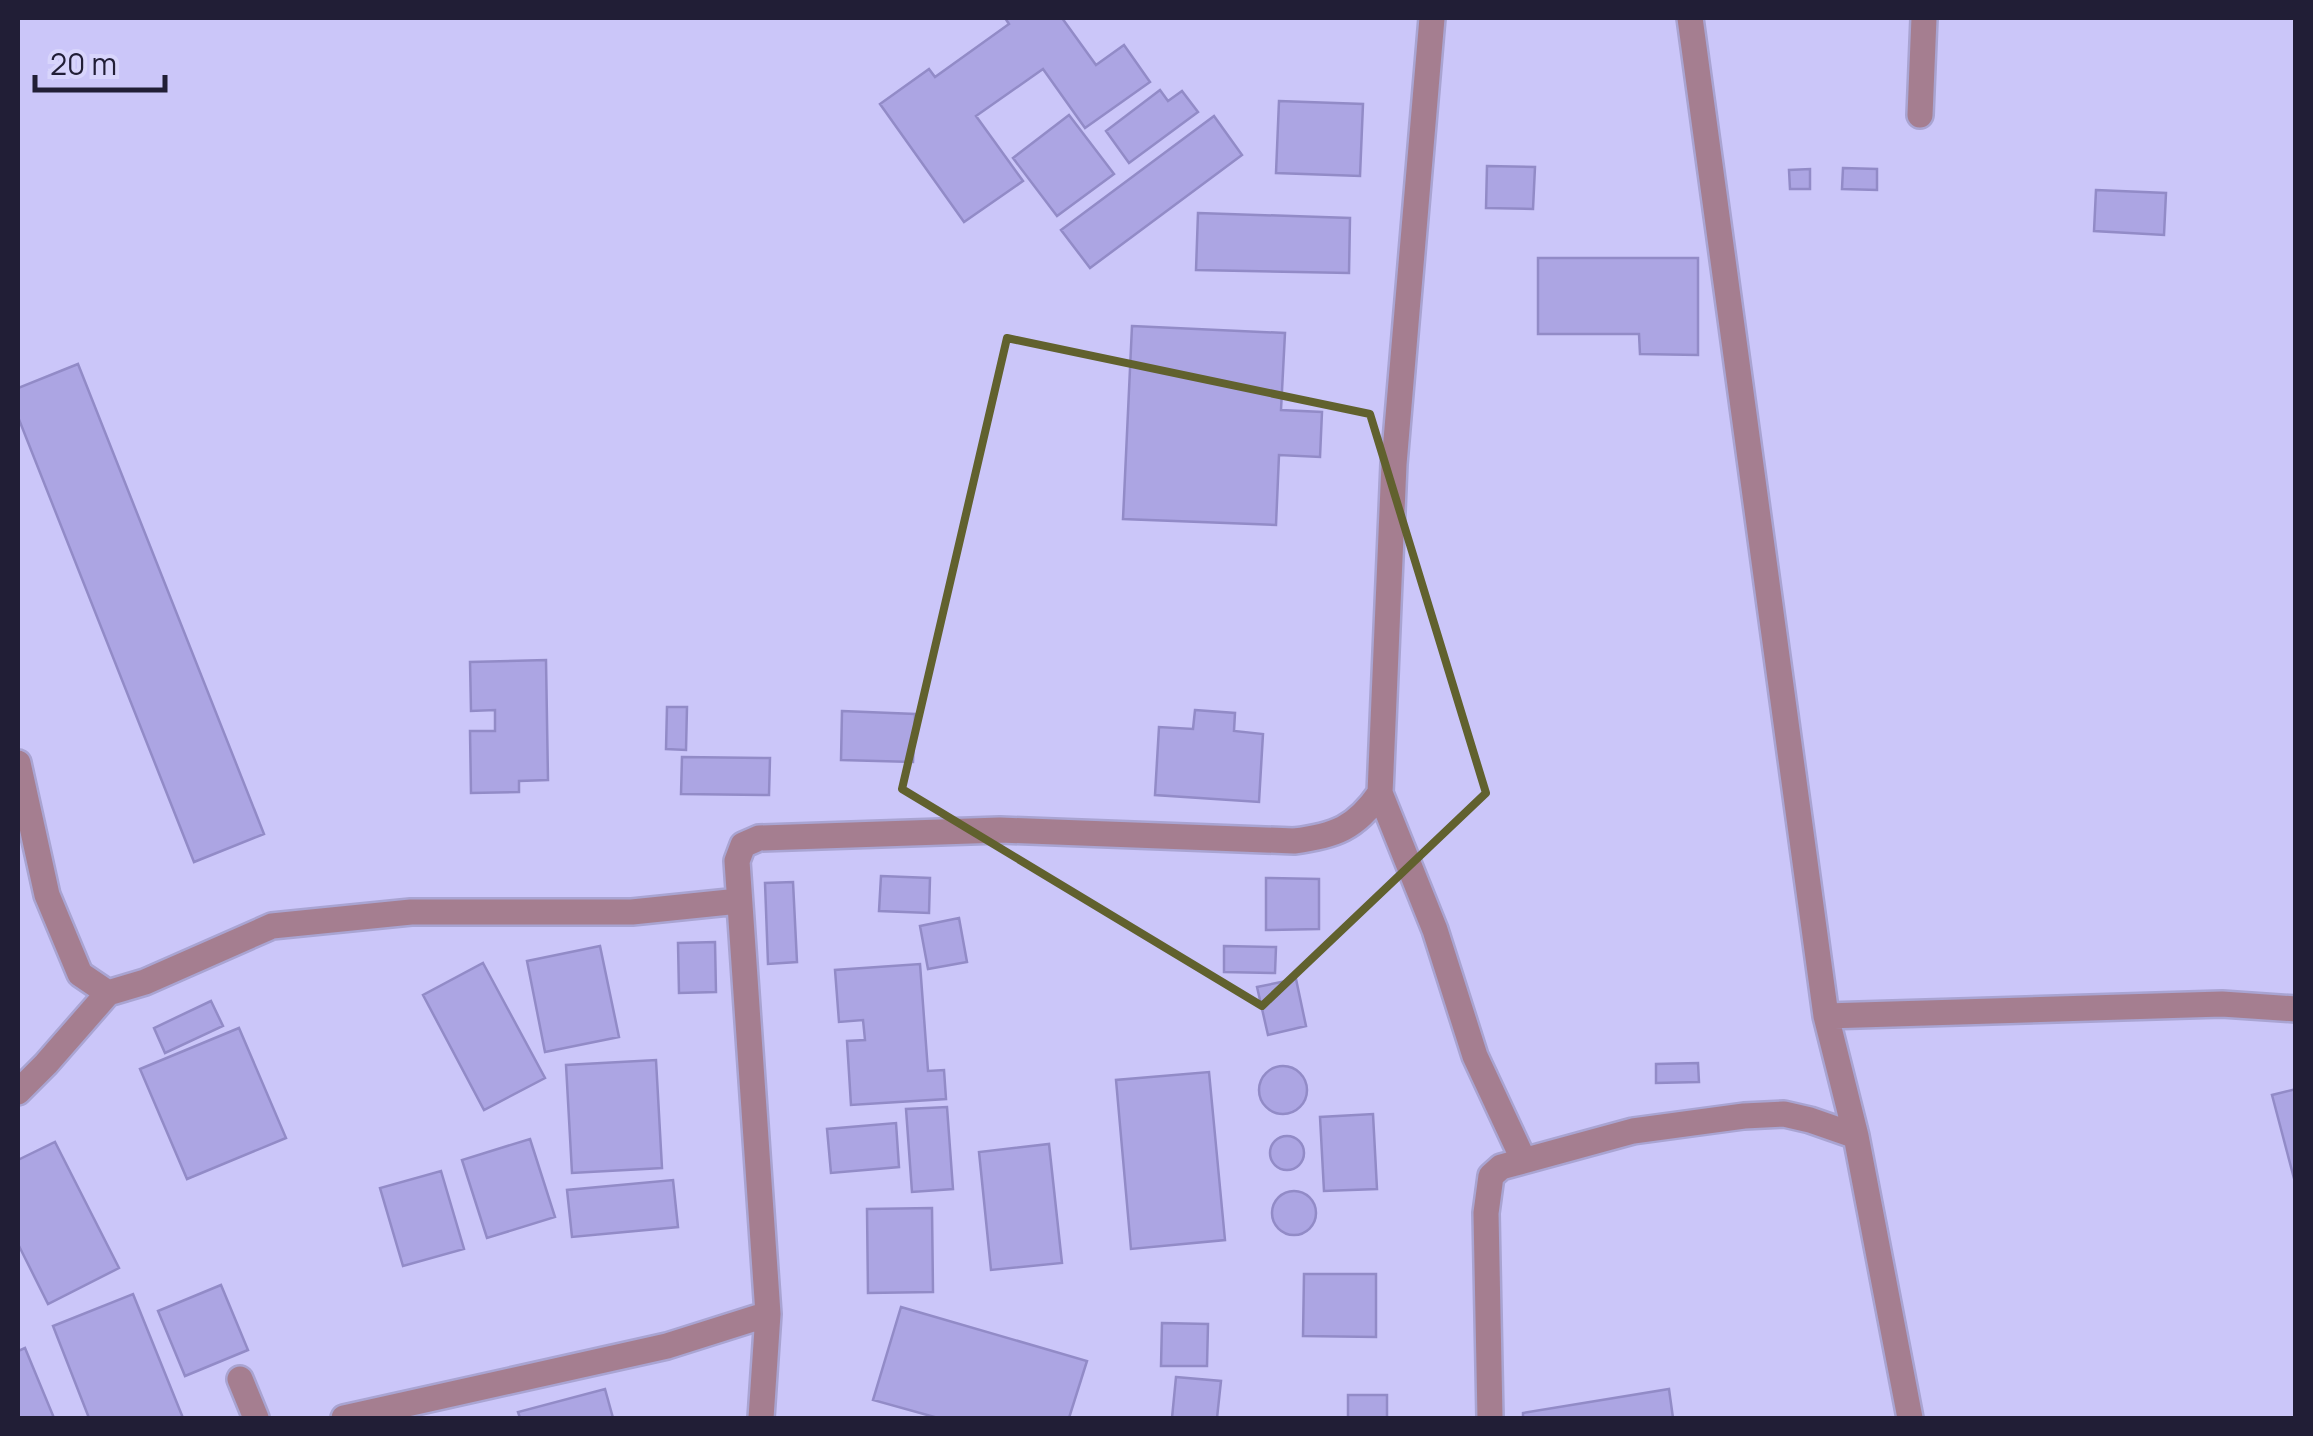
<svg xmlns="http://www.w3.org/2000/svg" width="2313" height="1436" viewBox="0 0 2313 1436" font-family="Manrope,sans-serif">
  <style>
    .building { fill: #aca5e3; stroke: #928bc7; stroke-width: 2.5 }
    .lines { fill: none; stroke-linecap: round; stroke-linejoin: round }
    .minor-casing { stroke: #a9a4d2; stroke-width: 30 }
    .minor { stroke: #a57e90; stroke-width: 25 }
    .marked { fill: none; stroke: #61612e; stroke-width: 8; stroke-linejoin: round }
  </style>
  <rect width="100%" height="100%" fill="#cbc6f9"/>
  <path class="building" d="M1005,18H1062L1096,65L1124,45L1150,82L1085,128L1043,69L976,116L1023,181L964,222L880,104L929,69L935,77L1009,24Z
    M1160,90L1168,101L1182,91L1198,112L1129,163L1106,131Z
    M1279,101L1363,104L1360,176L1276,173Z
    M1069,115L1114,174L1057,216L1013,158Z
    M1214,116L1242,155L1090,268L1061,230Z
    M1487,166L1535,167L1533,209L1486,208Z
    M1843,168L1877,169V190L1842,189Z
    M1810,169V189H1790L1789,170Z
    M2096,190L2166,193L2164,235L2094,231Z
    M1198,213L1350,218L1349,273L1196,270Z
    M1538,258H1698V355L1640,354L1639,334H1538Z
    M1132,326L1285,333L1281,410L1322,412L1320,457L1279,455L1276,525L1123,519Z
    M78,364L264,834L194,862L18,417V388Z
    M546,660L548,780L519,781V792L471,793L470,731H495V710L471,711L470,662Z
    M667,707H687L686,750L666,749Z
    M1195,710L1235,713L1234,731L1263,734L1259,802L1155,795L1159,727L1193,729Z
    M842,711L915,714L913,762L841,760Z
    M682,757L770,758L769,795L681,794Z
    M881,876L930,878L929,913L879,911Z
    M1266,878L1319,879V929L1266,930Z
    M793,882L797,962L768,964L765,883Z
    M959,918L967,962L928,969L920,926Z
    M715,942L716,992L679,993L678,943Z
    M600,946L619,1037L545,1052L527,961Z
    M1224,946L1276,947L1275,973L1224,972Z
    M483,963L545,1078L484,1110L423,995Z
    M920,964L928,1071L944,1070L946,1099L851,1105L847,1041L865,1040L863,1020L839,1022L835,970Z
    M1296,979L1306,1026L1268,1035L1257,987Z
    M211,1001L223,1026L165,1053L154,1028Z
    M239,1028L286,1138L187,1179L140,1069Z
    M656,1060L662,1168L572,1173L566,1065Z
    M1698,1063L1699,1082L1656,1083V1064Z
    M1259 1090a24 24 0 1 1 48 0a24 24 0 1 1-48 0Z
    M1209,1072L1225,1240L1131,1249L1116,1080Z
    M2296,1089V1186L2272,1095Z
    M947,1107L953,1189L912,1192L906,1109Z
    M1373,1114L1377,1189L1324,1191L1320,1117Z
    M896,1123L899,1167L831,1173L827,1129Z
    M1270 1153a17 17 0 1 1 34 0a17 17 0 1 1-34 0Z
    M530,1139L555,1217L487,1238L462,1160Z
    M55,1142L119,1268L48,1304L18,1244V1160Z
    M1049,1144L1062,1263L991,1270L979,1152Z
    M441,1171L464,1249L403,1266L380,1188Z
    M673,1180L678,1227L572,1237L567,1190Z
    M1272 1213a22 22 0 1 1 44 0a22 22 0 1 1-44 0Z
    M932,1208L933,1292L868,1293L867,1209Z
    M1304,1274H1376V1337L1303,1336Z
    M221,1285L248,1350L185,1376L158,1311Z
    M133,1294L183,1418H89L53,1326Z
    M901,1307L1087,1361L1069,1418H938L873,1400Z
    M1162,1323L1208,1324L1207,1366H1161Z
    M25,1348L54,1418H18V1351Z
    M1176,1377L1221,1381L1217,1418H1172Z
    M605,1389L613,1418H520L518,1412Z
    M1669,1389L1673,1418H1523V1413Z
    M1348,1395H1387V1418H1348Z"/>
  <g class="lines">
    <defs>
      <path id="minor" d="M1690,18L1826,1016L1856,1136L1910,1418
        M1920,115L1924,18
        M18,763L47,895L80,974L108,993L145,982L272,926L411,912H632L739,901
        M1380,793L1435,930L1475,1056L1523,1159
        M1826,1016L2222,1004L2296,1009
        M18,1092L46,1064L108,993
        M240,1379L256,1418
        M344,1418L667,1346L768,1314
        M761,1418L768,1314L737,861L743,845L759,838L1000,830L1294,841C1335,836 1356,828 1380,793L1394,464L1432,18
        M1490,1418L1486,1213L1491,1176L1501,1167L1633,1131L1744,1116L1784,1114L1810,1120L1856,1136"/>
    </defs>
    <use href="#minor" class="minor-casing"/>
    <use href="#minor" class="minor"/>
  </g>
  <path class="marked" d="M1007,338L1370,414L1486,793L1262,1006L902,789Z"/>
  <rect width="2313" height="1436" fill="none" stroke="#211e36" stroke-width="40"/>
  <path d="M35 75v15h130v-15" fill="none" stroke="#211e36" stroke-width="5"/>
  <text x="50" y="75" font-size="30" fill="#211e36" stroke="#d8d5fc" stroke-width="8" paint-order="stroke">20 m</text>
</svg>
